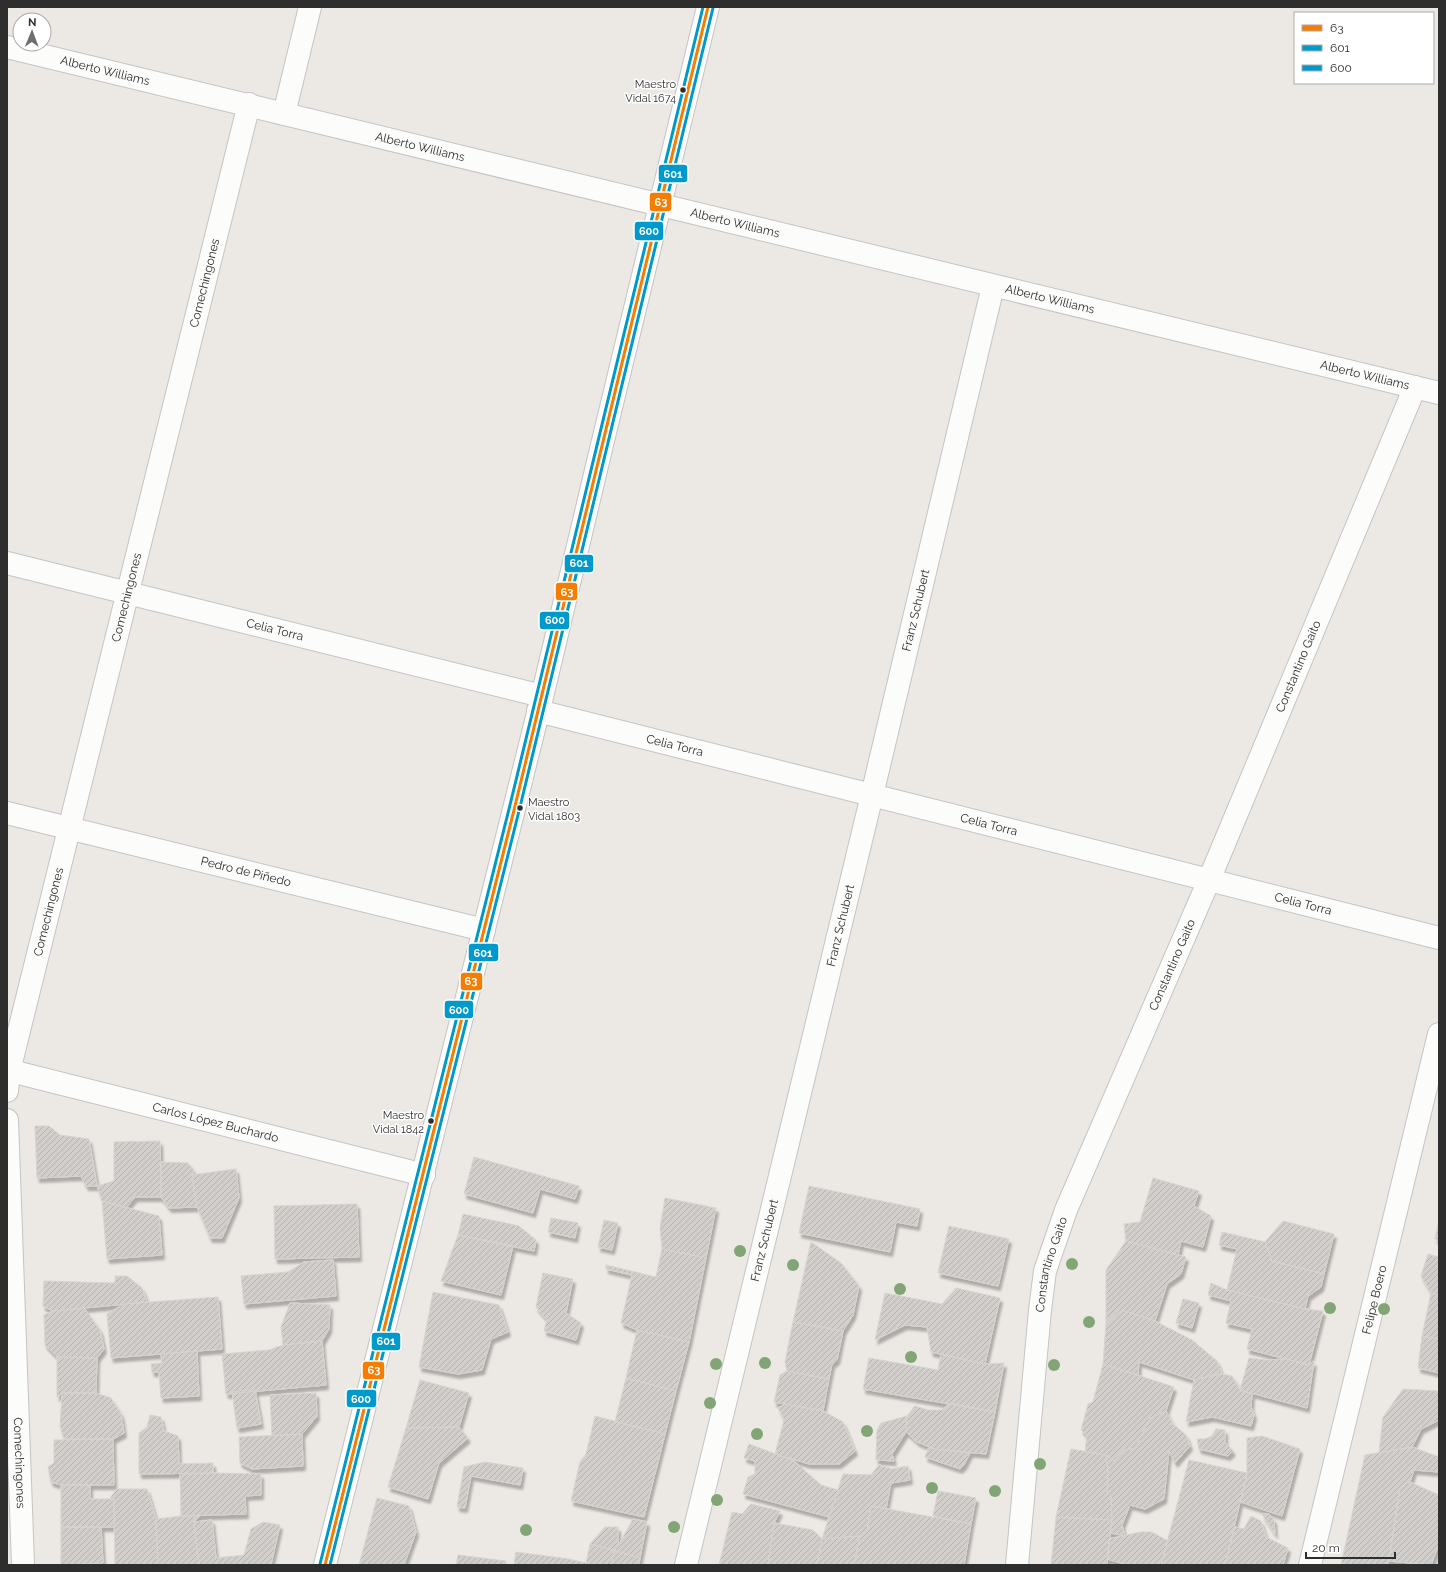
<svg xmlns="http://www.w3.org/2000/svg" width="1446" height="1572" viewBox="0 0 1446 1572" font-family="Raleway,sans-serif">
  <style>
    .building { fill: url(#building-hatch); stroke: #d7d4d0; filter: url(#shadow) }
    .lines { fill: none; stroke-linecap: round; stroke-linejoin: round }
    .street-casing { stroke: #c5c4c5; stroke-width: 24 }
    .secondary-casing { stroke: #c5c4c5; stroke-width: 24 }
    .street { stroke: #fcfcfb; stroke-width: 22 }
    .secondary { stroke: #fcfcfb; stroke-width: 22 }
    .bus-1-casing { stroke: #fff; stroke-width: 6 }
    .bus-2-casing { stroke: #fff; stroke-width: 6 }
    .bus-3-casing { stroke: #fff; stroke-width: 6 }
    .bus-1 { stroke: #f57d02; stroke-width: 3 }
    .bus-2 { stroke: #0099cb; stroke-width: 3 }
    .bus-3 { stroke: #0099cb; stroke-width: 3 }
    .tree { fill: #82a575 }
    .bus-dot { fill: #2e2e2e; stroke: #fff; stroke-width: 1.5 }
    .labels { text-anchor: middle; stroke-width: 3; stroke-linejoin: round; paint-order: stroke }
    .bus-label { font-size: 11px; fill: #2e2e2e; stroke: #fff; text-anchor: end }
    .street-label { font-size: 12px; fill: #2e2e2e; stroke: #fff }
    .line-badge { stroke: #fff; stroke-width: 1.5 }
    .badge-label { font-size: 11px; text-anchor: middle; font-weight: bold; fill: #fff }
  </style>
  <defs>
    <pattern id="building-hatch" width="6" height="6" patternUnits="userSpaceOnUse"><rect width="6" height="6" fill="#d1cecb"/><path d="M-1 1l2-2M0 6l6-6M5 7l2-2" fill="none" stroke="#b4b1af"/></pattern>
    <filter id="shadow"><feDropShadow dx="2.5" dy="4.5" stdDeviation="1" flood-color="#0004"/></filter>
  </defs>
  <rect width="100%" height="100%" fill="#ece8e4"/>
  <path class="building" d="M35,1126H49L60,1135L89,1139L97,1186H86L81,1176L37,1178Z
    M160,1141L161,1197H135L126,1208L102,1201L97,1186L114,1181V1142Z
    M474,1157L579,1186L575,1199L540,1189L533,1213L464,1194Z
    M161,1162L188,1163L195,1172L192,1175L197,1207L169,1208L161,1197Z
    M236,1169L239,1198L222,1238H210L197,1207L192,1175Z
    M1153,1178L1199,1191L1194,1206L1211,1216L1203,1247L1181,1241L1178,1255L1126,1241L1124,1224L1140,1222Z
    M809,1186L920,1209L917,1226L896,1222L890,1252L799,1233Z
    M665,1198L716,1208L706,1258L662,1249L660,1228Z
    M102,1201L159,1216L162,1255L107,1259Z
    M357,1204L359,1257L275,1259L274,1206Z
    M463,1214L519,1226L536,1240L534,1251L458,1235Z
    M551,1218L578,1223L575,1238L548,1232Z
    M604,1220L618,1223L612,1250L598,1247Z
    M1439,1220V1240L1435,1239Z
    M1283,1221L1334,1234L1324,1274L1272,1261L1265,1242Z
    M949,1226L1009,1239L998,1286L938,1273Z
    M1222,1232L1265,1242L1272,1261L1324,1274L1321,1287L1308,1296L1305,1309L1227,1290L1237,1249L1219,1245Z
    M458,1235L513,1246L501,1295L441,1281Z
    M1126,1241L1186,1257L1181,1274L1167,1284L1155,1321L1121,1310L1106,1324V1270Z
    M811,1242L841,1263L859,1286L853,1315L843,1331L793,1322Z
    M662,1249L706,1258L689,1342L637,1330L621,1323L632,1275L606,1269V1265L656,1277Z
    M1428,1254L1439,1257V1295L1431,1293L1421,1276Z
    M333,1260L336,1296L244,1304L241,1276L288,1272L304,1262Z
    M543,1273L573,1279L566,1313L581,1323L576,1340L544,1331L547,1320L536,1307Z
    M115,1276H127L142,1288L147,1302L53,1311L43,1306L44,1281L115,1283Z
    M1211,1283L1227,1290L1305,1309L1323,1311L1309,1365L1247,1349L1252,1329L1226,1323L1231,1301L1208,1295Z
    M956,1288L1000,1298L985,1364L931,1352L927,1327L905,1325L875,1340L885,1293L942,1304Z
    M433,1292L499,1305L508,1332L491,1339L482,1370L458,1374L419,1367Z
    M1431,1293L1439,1295V1339L1422,1336Z
    M218,1297L222,1349L111,1358L107,1314L124,1304Z
    M1183,1299L1199,1303L1192,1328L1176,1323Z
    M290,1303L330,1305L329,1329L322,1341L283,1345L281,1327Z
    M84,1308L100,1330L104,1349L97,1358L57,1357L45,1345L44,1315L53,1311Z
    M1121,1310L1155,1321L1192,1340L1217,1361L1222,1374L1194,1380L1139,1362L1138,1375L1103,1364L1106,1324Z
    M793,1322L843,1331L837,1360L832,1364L829,1379L787,1371L785,1362Z
    M637,1330L689,1342L676,1391L626,1378Z
    M1422,1336L1439,1339V1373L1418,1368Z
    M322,1341L326,1385L226,1394L222,1354L269,1350L283,1345Z
    M197,1351L199,1396L161,1398L159,1372H152L151,1364L162,1363L161,1354Z
    M941,1354L985,1364L1004,1363L995,1412L863,1389L869,1358L938,1370Z
    M57,1357L97,1358L96,1393H62L57,1397Z
    M1249,1358L1266,1360L1287,1359L1309,1365L1314,1361L1307,1408L1240,1390Z
    M1103,1364L1174,1387L1166,1411L1150,1418L1140,1438L1136,1448L1124,1450L1114,1461L1106,1455L1085,1452L1087,1435L1081,1430L1088,1404L1093,1402Z
    M787,1371L829,1379L823,1411L774,1402L780,1375Z
    M1218,1373L1232,1376L1240,1390L1252,1394L1251,1407L1254,1415L1251,1426L1212,1417L1186,1422L1194,1380Z
    M626,1378L676,1391L665,1434L615,1422Z
    M420,1380L469,1393L459,1427L406,1428Z
    M255,1389L261,1424L237,1428L232,1392Z
    M1403,1389L1439,1391V1420L1421,1429L1412,1447L1379,1453L1383,1417Z
    M62,1393H96L111,1398L121,1414L124,1433L113,1439H64L60,1426Z
    M316,1393L317,1416L302,1434L272,1436L270,1395Z
    M950,1403L995,1412L986,1454L935,1449L917,1442L906,1432L907,1416L915,1406L928,1410H942Z
    M785,1404L823,1411L843,1422L855,1451L839,1464H809L775,1454L784,1420L778,1408Z
    M1166,1411L1173,1424L1186,1435L1190,1446L1175,1463L1169,1451L1164,1499L1145,1509L1130,1505L1122,1525L1125,1536L1110,1533L1112,1520L1111,1497L1107,1493L1108,1471L1106,1455L1114,1461L1124,1450L1136,1448L1140,1438L1150,1418Z
    M150,1415L161,1417L164,1431L178,1436L179,1464L213,1463V1473L139,1474V1433L147,1427Z
    M595,1416L665,1434L644,1517L571,1501L580,1462L586,1454Z
    M907,1416L906,1432L892,1454L894,1461L876,1460L877,1430L881,1423Z
    M459,1427L468,1438L439,1463L428,1499L388,1487L406,1428Z
    M1216,1429L1225,1430V1442L1233,1451L1228,1456L1199,1449L1197,1439H1205L1212,1436Z
    M302,1434L303,1466L252,1469L240,1463L239,1437Z
    M1262,1436L1300,1449L1282,1516L1241,1502L1247,1473V1438Z
    M113,1439L114,1485H61L51,1482L48,1467L54,1463V1440Z
    M749,1444L794,1461L821,1485L838,1490L829,1517L743,1494L748,1477L755,1474V1461L744,1458Z
    M929,1447L935,1449L970,1453L964,1465L960,1469L925,1457Z
    M1412,1447L1439,1457V1472L1414,1470L1410,1482L1400,1487L1389,1561L1387,1565H1341L1365,1455Z
    M1071,1449L1106,1455L1108,1471L1107,1493L1111,1497L1112,1520L1056,1517Z
    M1189,1460L1247,1473L1225,1565H1161Z
    M485,1462L523,1468L520,1485L471,1476L465,1508L457,1507L464,1467Z
    M879,1465L892,1469L908,1466L910,1480L891,1483L886,1509L871,1506L867,1531L860,1536L822,1539L843,1474L871,1475Z
    M213,1473L261,1474V1495L245,1496L246,1514L181,1516L180,1474Z
    M1410,1482L1439,1495V1544L1431,1565L1389,1561L1400,1487Z
    M61,1485H90V1499H114V1527H61Z
    M117,1489H147L156,1519L158,1565H115L114,1499L110,1498Z
    M938,1491L976,1498L971,1524L933,1516Z
    M377,1498L409,1506L416,1532L404,1565H359Z
    M751,1504L780,1511L774,1523L768,1565H719L732,1512L742,1514Z
    M871,1506L971,1524L964,1565H854L860,1536L867,1531Z
    M1262,1514H1269L1274,1520L1275,1534Z
    M181,1516H200L194,1522L199,1565H158L156,1519Z
    M1251,1516L1261,1521L1266,1537L1288,1548L1283,1565H1225L1235,1527L1244,1529Z
    M1056,1517L1112,1520L1107,1565H1051Z
    M633,1519L647,1522L640,1558L590,1544L605,1527H618V1546Z
    M212,1520L216,1558L244,1555L251,1529L263,1522L280,1525L271,1565H199L194,1522Z
    M774,1523L813,1530L822,1539L817,1565H768Z
    M61,1527H101L103,1563L61,1565Z
    M1140,1532H1152L1168,1541L1161,1565H1128L1107,1559L1109,1539Z
    M860,1536L854,1565H817L822,1539Z
    M590,1544L614,1550L611,1565H514L516,1552L569,1559L586,1563Z
    M614,1550L640,1558L639,1565H611Z
    M458,1555L506,1561V1565H456Z"/>
  <g class="lines">
    <defs>
      <g id="street">
        <path id="s1" d="M7,47L1439,393"/>
        <path d="M284,114L310,7"/>
        <path id="s2" d="M7,563L542,696"/>
        <path id="s3" d="M538,711L1439,938"/>
        <path id="s4" d="M7,813L484,930"/>
        <path id="s5" d="M7,1070L424,1175"/>
        <path id="s6" d="M7,1091L9,1071L249,104"/>
        <path id="s7" d="M7,1120L23,1565"/>
        <path id="s8" d="M686,1565L872,795L993,286"/>
        <path id="s9" d="M1017,1565L1040,1310L1045,1271L1066,1210L1209,880L1415,387"/>
        <path id="s10" d="M1310,1565L1439,1034"/>
      </g>
      <path id="secondary" d="M325,1565C398,1276 471,987 542,697C597,467 651,236 708,7"/>
    </defs>
    <use href="#street" class="street-casing"/>
    <use href="#secondary" class="secondary-casing"/>
    <use href="#street" class="street"/>
    <use href="#secondary" class="secondary"/>
    <defs>
      <path id="bus-1" d="M325,1565L515,806L708,7"/>
      <path id="bus-2" d="M330,1565L520,807L713,8"/>
      <path id="bus-3" d="M320,1564L510,805L703,7"/>
    </defs>
    <use href="#bus-1" class="bus-1-casing"/>
    <use href="#bus-2" class="bus-2-casing"/>
    <use href="#bus-3" class="bus-3-casing"/>
    <use href="#bus-1" class="bus-1"/>
    <use href="#bus-2" class="bus-2"/>
    <use href="#bus-3" class="bus-3"/>
  </g>
  <g class="tree">
    <circle cx="740" cy="1251" r="6"/>
    <circle cx="1072" cy="1264" r="6"/>
    <circle cx="793" cy="1265" r="6"/>
    <circle cx="900" cy="1289" r="6"/>
    <circle cx="1330" cy="1308" r="6"/>
    <circle cx="1384" cy="1309" r="6"/>
    <circle cx="1089" cy="1322" r="6"/>
    <circle cx="911" cy="1357" r="6"/>
    <circle cx="765" cy="1363" r="6"/>
    <circle cx="716" cy="1364" r="6"/>
    <circle cx="1054" cy="1365" r="6"/>
    <circle cx="710" cy="1403" r="6"/>
    <circle cx="867" cy="1431" r="6"/>
    <circle cx="757" cy="1434" r="6"/>
    <circle cx="1040" cy="1464" r="6"/>
    <circle cx="932" cy="1488" r="6"/>
    <circle cx="995" cy="1491" r="6"/>
    <circle cx="717" cy="1500" r="6"/>
    <circle cx="674" cy="1527" r="6"/>
    <circle cx="526" cy="1530" r="6"/>
  </g>
  <g class="bus-dot">
    <circle cx="683" cy="90" r="3.5"/>
    <circle cx="520" cy="808" r="3.5"/>
    <circle cx="431" cy="1121" r="3.5"/>
  </g>
  <g class="labels">
    <g class="bus-label">
      <text x="676" y="88">Maestro<tspan x="676" dy="14">Vidal 1674</tspan></text>
      <text x="528" y="806" text-anchor="start">Maestro<tspan x="528" dy="14">Vidal 1803</tspan></text>
      <text x="424" y="1119">Maestro<tspan x="424" dy="14">Vidal 1842</tspan></text>
    </g>
    <g class="street-label">
      <text dy="4" stroke="none"><textPath href="#s1" startOffset="101">Alberto Williams</textPath></text>
      <text dy="4" stroke="none"><textPath href="#s1" startOffset="425">Alberto Williams</textPath></text>
      <text dy="4" stroke="none"><textPath href="#s1" startOffset="749">Alberto Williams</textPath></text>
      <text dy="4" stroke="none"><textPath href="#s6" startOffset="832">Comechingones</textPath></text>
      <text dy="4" stroke="none"><textPath href="#s1" startOffset="1073">Alberto Williams</textPath></text>
      <text dy="4" stroke="none"><textPath href="#s1" startOffset="1397">Alberto Williams</textPath></text>
      <text dy="4" stroke="none"><textPath href="#s6" startOffset="508">Comechingones</textPath></text>
      <text dy="4" stroke="none"><textPath href="#s8" startOffset="982">Franz Schubert</textPath></text>
      <text dy="4" stroke="none"><textPath href="#s2" startOffset="276">Celia Torra</textPath></text>
      <text dy="4" stroke="none"><textPath href="#s9" startOffset="951">Constantino Gaito</textPath></text>
      <text dy="4" stroke="none"><textPath href="#s3" startOffset="141">Celia Torra</textPath></text>
      <text dy="4" stroke="none"><textPath href="#s3" startOffset="465">Celia Torra</textPath></text>
      <text dy="4" stroke="none"><textPath href="#s4" startOffset="246">Pedro de Piñedo</textPath></text>
      <text dy="4" stroke="none"><textPath href="#s3" startOffset="789">Celia Torra</textPath></text>
      <text dy="4" stroke="none"><textPath href="#s6" startOffset="184">Comechingones</textPath></text>
      <text dy="4" stroke="none"><textPath href="#s8" startOffset="658">Franz Schubert</textPath></text>
      <text dy="4" stroke="none"><textPath href="#s9" startOffset="627">Constantino Gaito</textPath></text>
      <text dy="4" stroke="none"><textPath href="#s5" startOffset="215">Carlos López Buchardo</textPath></text>
      <text dy="4" stroke="none"><textPath href="#s8" startOffset="334">Franz Schubert</textPath></text>
      <text dy="4" stroke="none"><textPath href="#s9" startOffset="303">Constantino Gaito</textPath></text>
      <text dy="4" stroke="none"><textPath href="#s10" startOffset="273">Felipe Boero</textPath></text>
      <text dy="4" stroke="none"><textPath href="#s7" startOffset="343">Comechingones</textPath></text>
    </g>
  </g>
  <g class="line-badge">
    <rect x="658" y="164" width="30" height="19" rx="4" fill="#0099cb"/>
    <rect x="649" y="192" width="23" height="20" rx="4" fill="#f57d02"/>
    <rect x="634" y="221" width="30" height="20" rx="4" fill="#0099cb"/>
    <rect x="564" y="554" width="30" height="19" rx="4" fill="#0099cb"/>
    <rect x="555" y="582" width="23" height="19" rx="4" fill="#f57d02"/>
    <rect x="539" y="611" width="31" height="19" rx="4" fill="#0099cb"/>
    <rect x="468" y="943" width="31" height="19" rx="4" fill="#0099cb"/>
    <rect x="460" y="972" width="23" height="19" rx="4" fill="#f57d02"/>
    <rect x="444" y="1000" width="30" height="19" rx="4" fill="#0099cb"/>
    <rect x="371" y="1332" width="30" height="19" rx="4" fill="#0099cb"/>
    <rect x="362" y="1361" width="23" height="19" rx="4" fill="#f57d02"/>
    <rect x="346" y="1389" width="31" height="19" rx="4" fill="#0099cb"/>
  </g>
  <g class="badge-label">
    <text x="673" y="178">601</text>
    <text x="661" y="206">63</text>
    <text x="649" y="235">600</text>
    <text x="579" y="567">601</text>
    <text x="567" y="596">63</text>
    <text x="555" y="624">600</text>
    <text x="483" y="957">601</text>
    <text x="471" y="985">63</text>
    <text x="459" y="1014">600</text>
    <text x="386" y="1345">601</text>
    <text x="374" y="1374">63</text>
    <text x="361" y="1403">600</text>
  </g>
  <rect width="1446" height="1572" fill="none" stroke="#2e2e2e" stroke-width="16"/>
  <rect x="1294" y="12" width="140" height="72" fill="#ffffff" stroke="#ababab"/>
  <rect x="1302" y="25" width="20" height="6" fill="#f57d02" stroke="#ababab"/>
  <text x="1330" y="32" font-size="12" fill="#2e2e2e">63</text>
  <rect x="1302" y="45" width="20" height="6" fill="#0099cb" stroke="#ababab"/>
  <text x="1330" y="52" font-size="12" fill="#2e2e2e">601</text>
  <rect x="1302" y="65" width="20" height="6" fill="#0099cb" stroke="#ababab"/>
  <text x="1330" y="72" font-size="12" fill="#2e2e2e">600</text>
  <g transform="translate(32 32) rotate(1)"><circle r="19" fill="#ffffff" stroke="#ababab"/>
  <path d="M0-3L7 15L0 10L-7 15Z" fill="#706f6e"/>
  <text y="-6" font-size="11" font-weight="bold" text-anchor="middle" fill="#2e2e2e">N</text>
  </g>
  <path d="M1306 1552v6h89v-6" fill="none" stroke="#2e2e2e" stroke-width="2"/>
  <text x="1312" y="1552" font-size="12" fill="#2e2e2e" stroke="#ffffff" stroke-width="3" paint-order="stroke">20 m</text>
</svg>
